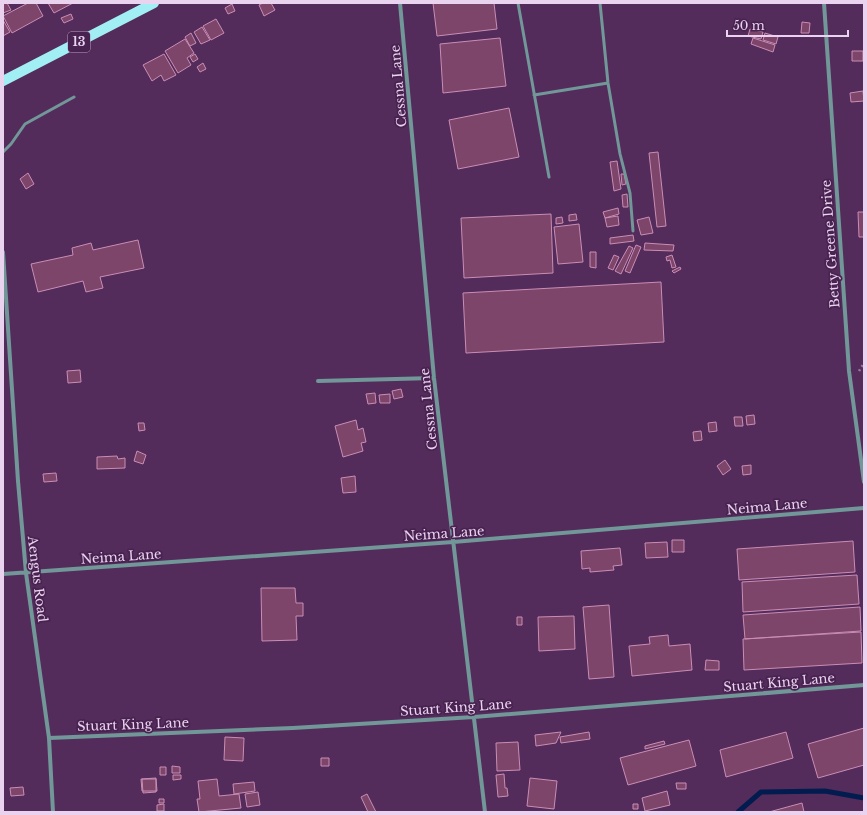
<svg xmlns="http://www.w3.org/2000/svg" width="867" height="815" viewBox="0 0 867 815" font-family="'Libre Baskerville',serif">
  <style>
    .lines { fill: none; stroke-linecap: round; stroke-linejoin: round }
    .stream { stroke: #021c4f; stroke-width: 5 }
    .building { fill: #7c4569; stroke: #cb8db5 }
    .path { stroke: #99799f; stroke-width: 2.5; stroke-dasharray: 2 3; stroke-linecap: butt }
    .lane { stroke: #729799; stroke-width: 3 }
    .street { stroke: #729799; stroke-width: 4 }
    .primary { stroke: #a1eff4; stroke-width: 10 }
    .labels { text-anchor: middle; stroke-width: 3.5; stroke-linejoin: round; paint-order: stroke }
    .shield { fill: #482250; stroke: #b99ebf; stroke-width: 1 }
    .shield-label { font-size: 12px; font-weight: bold; fill: #ead3ee }
    .street-label { font-size: 13px; fill: #ead3ee; stroke: #482250 }
  </style>
  <rect width="100%" height="100%" fill="#532c5b"/>
  <g class="lines">
    <path class="stream" d="M738,812L761,792L825,791L864,798"/>
  </g>
  <path class="building" d="M3,3H7L11,10L3,13Z
    M28,3H36L43,16L12,33L3,16Z
    M48,3H73L54,13Z
    M263,3H271L275,10L264,16L259,5Z
    M433,3H494L497,29L437,36Z
    M232,4L235,11L228,14L225,8Z
    M71,14L73,19L64,23L61,18Z
    M216,19L224,33L211,40L203,26Z
    M3,20L10,32L3,36Z
    M802,22L810,23L809,33H801Z
    M202,27L210,40L201,44L194,32Z
    M750,29L763,32L761,39L748,36Z
    M191,33L196,43L190,46L185,37Z
    M765,33L778,37L776,44L763,40Z
    M500,38L506,86L443,93L440,44Z
    M753,38L775,45L773,52L751,44Z
    M185,39L194,53L187,58L191,65L178,73L165,51Z
    M852,51H863V61H852Z
    M164,54L176,75L164,81L161,75L152,81L143,65Z
    M195,54L198,59L193,62L190,57Z
    M203,63L206,69L200,72L197,67Z
    M863,91L864,101L851,102L850,93Z
    M509,108L519,157L458,169L449,120Z
    M658,152L666,226L657,227L649,153Z
    M617,161L621,189L614,191L610,162Z
    M28,173L34,184L26,189L20,179Z
    M621,174H624L626,184L622,185Z
    M627,194L628,207H623L622,195Z
    M618,208L619,214L605,218L603,212Z
    M858,212H864V237H859Z
    M551,214L553,273L464,278L461,218Z
    M576,214L577,220L569,221V215Z
    M618,216L619,225L607,227L605,218Z
    M562,217L563,223L556,224V218Z
    M649,217L653,233L641,235L637,220Z
    M579,224L583,262L558,264L554,227Z
    M633,235L634,241L610,244V238Z
    M138,240L144,268L100,277L103,288L86,292L83,281L38,292L31,264L73,255L72,248L91,243L93,250Z
    M645,243L674,245L673,251L644,250Z
    M636,245L641,247L630,273L625,271Z
    M629,246L633,248L621,274L615,271Z
    M590,252H596V268L590,267Z
    M614,255L619,257L613,270L608,268Z
    M672,255L676,267L672,268L670,260L667,261L666,257Z
    M680,267L681,269L674,273L672,271Z
    M661,282L664,342L466,353L463,293Z
    M80,370L81,382L68,383L67,371Z
    M401,389L403,397L394,399L392,391Z
    M375,393L376,403L368,404L366,394Z
    M390,394V403H380L379,395Z
    M754,415L755,424L747,425L746,416Z
    M734,417H742L743,426H735Z
    M356,420L358,430L363,428L366,442L361,443L363,451L343,457L335,426Z
    M716,422L717,431L709,432L708,423Z
    M138,423H144L145,430L139,431Z
    M701,431L702,440L694,441L693,432Z
    M137,451L146,455L143,464L134,461Z
    M117,456L118,459L125,458V468L97,469V457Z
    M725,460L731,469L723,475L717,466Z
    M751,465V474L743,475L742,466Z
    M56,473L57,481L44,482L43,474Z
    M355,476L356,492L343,493L341,478Z
    M672,540H684V552H672Z
    M853,541L855,572L739,580L737,549Z
    M667,542L668,557L646,558L645,543Z
    M620,548L622,565L613,566L614,570L590,572V568L582,569L581,551Z
    M857,575L859,604L743,612L742,582Z
    M261,588H295L296,603H303V616H296L297,640L262,641Z
    M609,605L614,677L589,679L583,607Z
    M860,607L861,631L745,639L743,615Z
    M574,616L575,649L539,651L538,617Z
    M517,617H522V625H517Z
    M861,632L862,663L744,670L743,639Z
    M668,635L669,646L690,644L692,670L632,676L629,646L650,644L649,637Z
    M706,660L719,661V670H705Z
    M864,728V765L818,778L808,744Z
    M561,732L556,743L536,746L535,735Z
    M589,732L590,739L561,743L560,737Z
    M786,732L793,758L726,777L720,750Z
    M225,737L244,738L243,761L224,760Z
    M689,740L696,766L628,785L620,758Z
    M664,741L665,744L645,749V746Z
    M518,742L520,770L497,771L496,743Z
    M321,758H329V766H321Z
    M172,766L180,767V773H172Z
    M160,767H166V775H160Z
    M504,774L505,788H507L508,796L498,797L496,775Z
    M173,775H181V779L173,780Z
    M156,778V792L143,793L142,779Z
    M530,778L557,781L554,809L527,806Z
    M141,779H156L157,791H142Z
    M217,779L219,796L239,794L241,808L199,812L197,799H200L198,781Z
    M254,782L255,791L234,794L233,784Z
    M676,783H686V789H677Z
    M23,787L24,795L11,796L10,788Z
    M667,791L670,805L645,811L642,798Z
    M258,792L260,805L247,807L245,794Z
    M367,794L376,812H368L361,797Z
    M159,799H164V803H159Z
    M802,803L804,812H769Z
    M164,804V811H157V805Z
    M633,804H638V809H633Z"/>
  <g class="lines">
    <path class="path" d="M859,371L864,363"/>
    <path class="lane" d="M518,3L549,177
      M600,3L608,83L620,154L630,193L633,231
      M534,95L608,83
      M3,152L11,144L25,124L74,97"/>
    <path class="street" d="M400,3L434,378L485,812
      M824,3L849,371L864,482
      M3,252L18,481L26,573L49,738L53,812
      M318,381L434,378
      M3,574L453,542L864,508
      M49,738L293,728L474,717L864,685"/>
    <path class="primary" d="M3,81L154,3"/>
  </g>
  <g class="labels">
    <rect class="shield" x="68" y="32" width="22" height="20" rx="3"/>
    <g class="shield-label">
      <text x="79" y="46">13</text>
    </g>
    <g class="street-label">
      <text transform="translate(398 86) rotate(-95)" y="5">Cessna Lane</text>
      <text transform="translate(830 244) rotate(-94)" y="5">Betty Greene Drive</text>
      <text transform="translate(428 409) rotate(-96)" y="5">Cessna Lane</text>
      <text transform="translate(767 506) rotate(-5)" y="5">Neima Lane</text>
      <text transform="translate(444 533) rotate(-4)" y="5">Neima Lane</text>
      <text transform="translate(121 556) rotate(-4)" y="5">Neima Lane</text>
      <text transform="translate(38 579) rotate(83)" y="5">Aengus Road</text>
      <text transform="translate(779 682) rotate(-5)" y="5">Stuart King Lane</text>
      <text transform="translate(456 707) rotate(-4)" y="5">Stuart King Lane</text>
      <text transform="translate(133 724) rotate(-2)" y="5">Stuart King Lane</text>
    </g>
  </g>
  <rect width="867" height="815" fill="none" stroke="#ead3ee" stroke-width="8"/>
  <path d="M727 30v6h121v-6" fill="none" stroke="#ead3ee" stroke-width="2"/>
  <text x="733" y="30" font-size="12" fill="#ead3ee" stroke="#482250" stroke-width="3" paint-order="stroke">50 m</text>
</svg>
